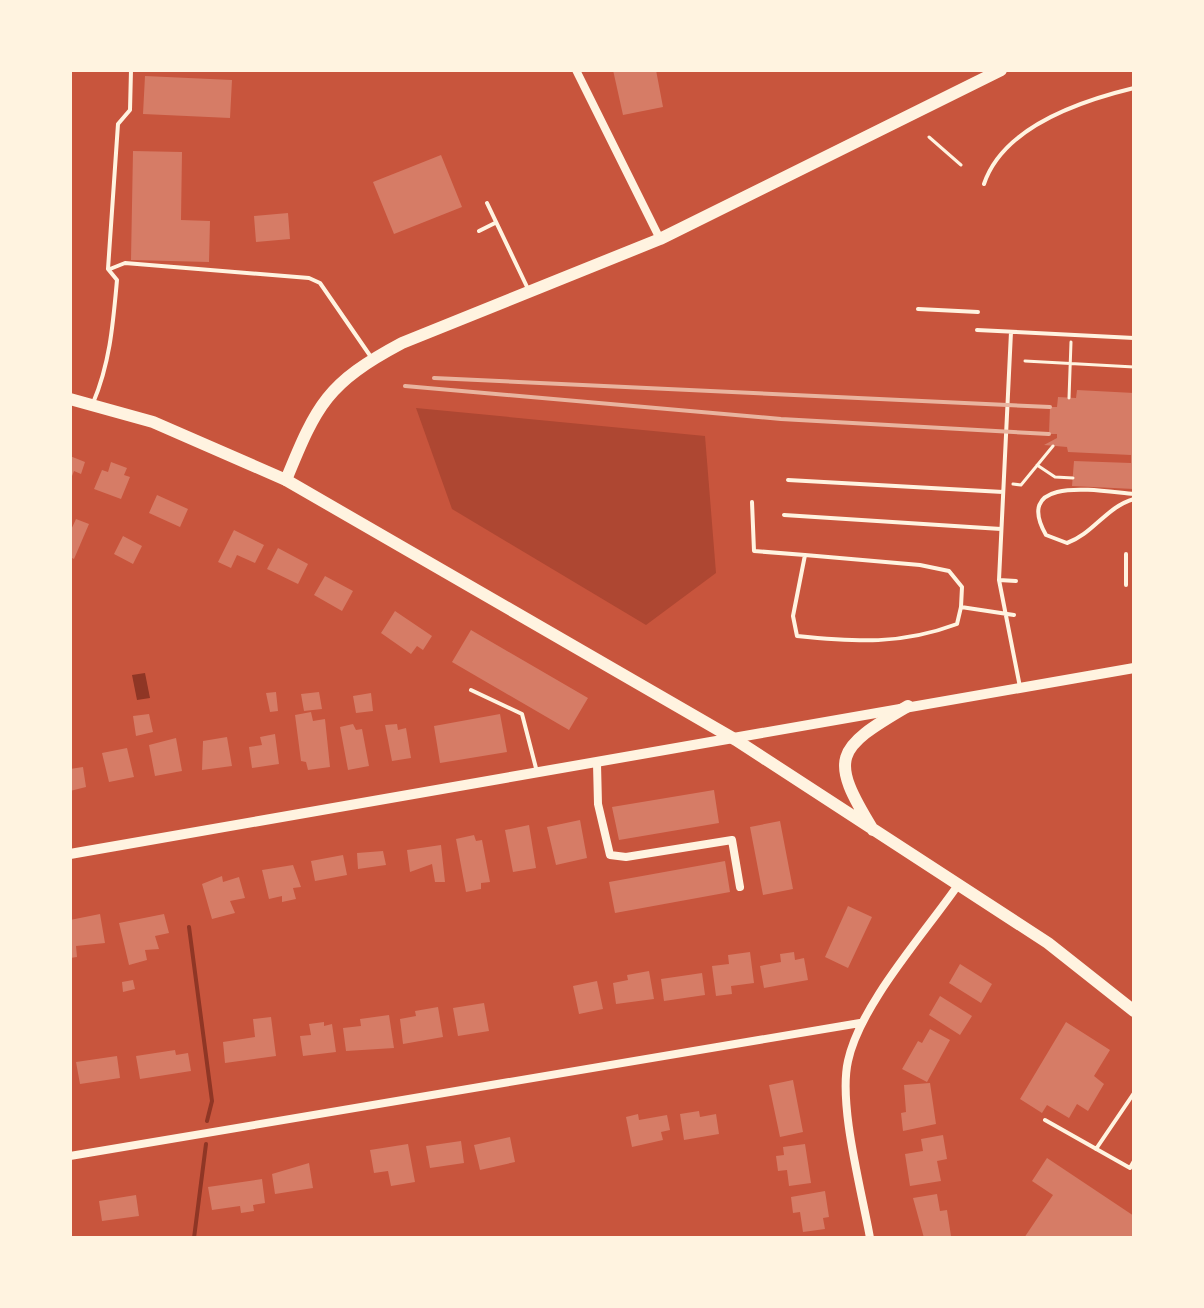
<svg xmlns="http://www.w3.org/2000/svg" width="1204" height="1308" viewBox="0 0 1204 1308" font-family="Ubuntu,sans-serif">
  <style>
    .green { fill: #ae4732 }
    .water { fill: #8f3625 }
    .lines { fill: none; stroke-linecap: round; stroke-linejoin: round }
    .stream { stroke: #8f3625; stroke-width: 4 }
    .building { fill: #d67c66 }
    .path { stroke: #fff3e0; stroke-width: 3 }
    .service { stroke: #fff3e0; stroke-width: 4 }
    .minor { stroke: #fff3e0; stroke-width: 8 }
    .tertiary { stroke: #fff3e0; stroke-width: 10 }
    .secondary { stroke: #fff3e0; stroke-width: 12 }
    .primary { stroke: #fff3e0; stroke-width: 12 }
    .rail { stroke: #e9b49f; stroke-width: 4 }
  </style>
  <rect width="100%" height="100%" fill="#c8553d"/>
  <path class="green" d="M416,408L705,436L716,573L646,625L452,509Z"/>
  <path class="water" d="M145,673L150,698L137,700L132,675Z"/>
  <g class="lines">
    <path class="stream" d="M189,927L212,1101L207,1121
      M194,1238L206,1144"/>
  </g>
  <path class="building" d="M613,70H656L663,107L623,115Z
    M145,76L232,80L230,118L143,114Z
    M133,151L182,152L181,220L210,221L209,262L131,260Z
    M441,155L462,207L394,234L373,182Z
    M288,213L290,239L256,242L254,216Z
    M1077,390L1134,393V489L1072,486L1074,461L1131,463V455L1068,452L1067,447L1044,445L1057,438V434H1049L1050,407H1057L1058,397L1076,398Z
    M70,456L85,462L81,474L74,471L70,481Z
    M111,462L127,468L124,475L130,477L121,499L94,489L102,470L108,472Z
    M157,495L188,509L180,527L149,513Z
    M76,519L89,524L74,559L70,557V532Z
    M234,530L264,545L255,563L237,555L231,568L218,562Z
    M123,536L142,546L133,564L114,554Z
    M278,548L308,564L298,584L267,569Z
    M325,576L353,591L342,611L314,595Z
    M395,611L432,636L423,650L417,646L411,654L381,633Z
    M471,630L588,698L569,730L452,662Z
    M276,692L278,711L270,712L266,693Z
    M319,692L322,709L304,711L301,694Z
    M371,693L373,711L356,713L353,696Z
    M311,712L313,721L325,719L330,767L308,770L306,762L301,761L295,715Z
    M149,714L153,732L136,736L133,716Z
    M500,714L507,752L440,763L434,726Z
    M353,724L356,730L362,729L369,766L348,770L340,727Z
    M397,724L398,730L406,728L411,758L392,761L385,725Z
    M275,734L279,764L252,768L249,747L262,745L260,737Z
    M227,737L232,766L202,770L203,741Z
    M176,738L182,771L155,776L149,745Z
    M127,748L134,777L109,782L102,753Z
    M83,767L86,787L70,791V769Z
    M714,790L719,823L619,840L612,807Z
    M580,820L587,858L556,865L547,827Z
    M780,821L793,889L763,895L750,827Z
    M529,825L536,868L513,872L505,830Z
    M474,835L476,841L482,840L490,882L481,883V889L466,892L456,839Z
    M441,845L445,882H435L432,864L410,872L407,850Z
    M383,851L386,865L358,869L357,853Z
    M343,855L347,875L315,881L311,861Z
    M725,861L730,892L615,913L609,882Z
    M293,865L301,887L293,888L296,899L282,902V896L269,899L262,870Z
    M222,876L223,882L239,877L245,898L230,901L235,913L212,919L202,884Z
    M848,906L872,917L848,968L825,957Z
    M100,914L105,943L76,946L77,957L70,958V920Z
    M164,914L169,933L155,936L159,949L145,950L147,960L129,965L119,923Z
    M750,952L754,983L731,986L732,994L716,996L712,966L729,964L728,955Z
    M794,952L795,960L804,958L808,980L764,988L760,966L781,962L780,954Z
    M960,964L992,984L981,1003L949,983Z
    M649,971L654,999L616,1004L613,983L628,980L627,975Z
    M702,973L705,995L664,1001L661,979Z
    M133,980L135,989L123,992L122,982Z
    M597,981L603,1009L579,1014L573,986Z
    M940,996L972,1016L960,1035L929,1015Z
    M484,1003L489,1031L458,1036L453,1008Z
    M438,1007L443,1037L403,1044L400,1019L416,1016L415,1011Z
    M389,1015L394,1048L346,1051L343,1028L361,1026L360,1019Z
    M271,1017L276,1056L225,1063L223,1042L255,1037L253,1019Z
    M324,1022V1026L332,1024L336,1052L303,1056L300,1036L311,1035L309,1024Z
    M1066,1022L1110,1050L1094,1076L1104,1084L1088,1111L1077,1104L1069,1118L1047,1105L1042,1113L1020,1099Z
    M930,1029L950,1040L927,1082L902,1069L918,1041L922,1043Z
    M175,1050L176,1055L188,1053L191,1071L140,1079L136,1056Z
    M117,1056L120,1078L80,1084L76,1062Z
    M793,1080L803,1132L780,1137L769,1085Z
    M930,1083L936,1124L903,1131L901,1113L906,1112L904,1085Z
    M699,1111L700,1117L716,1114L719,1134L684,1140L680,1114Z
    M638,1114L639,1120L667,1115L670,1130L661,1132L663,1140L632,1147L626,1117Z
    M943,1135L947,1159L937,1161L941,1181L910,1186L905,1154L923,1151L921,1139Z
    M510,1137L515,1162L480,1170L474,1145Z
    M461,1141L464,1163L430,1168L426,1146Z
    M408,1144L415,1182L391,1186L388,1171L374,1173L370,1150Z
    M805,1144L811,1183L789,1186L787,1170L778,1171L776,1156L784,1155L783,1147Z
    M1047,1158L1134,1216V1238H1024L1053,1195L1032,1181Z
    M309,1163L313,1188L275,1194L272,1174Z
    M262,1179L265,1203L253,1205L254,1211L241,1213L240,1206L212,1210L208,1187Z
    M825,1191L829,1217L823,1218L825,1229L803,1232L800,1212L793,1213L791,1197Z
    M937,1194L940,1211L947,1210L951,1236L924,1238L913,1198Z
    M136,1195L139,1216L102,1221L99,1201Z"/>
  <g class="lines">
    <path class="path" d="M929,137L961,165
      M1025,361L1134,367
      M1069,398L1071,342
      M1037,465L1055,477L1073,478
      M1013,484L1021,485L1053,446"/>
    <path class="service" d="M984,184C1003,127 1080,101 1134,88
      M487,203L529,291
      M479,231L495,223
      M110,269L125,263L309,278L320,283L371,357
      M918,309L978,312
      M977,330L1134,338
      M1011,332L999,580L1020,687
      M93,403C110,363 113,324 117,280L108,269L118,124L130,110L131,70
      M788,480L1003,492
      M1134,494C1104,492 1011,473 1046,535L1067,543C1093,534 1106,507 1134,499
      M752,502L754,551L805,555
      M784,515L1001,529
      M1126,554V585
      M999,580L1016,581
      M961,607L962,587L949,571L920,565L805,555L793,616L797,636C856,642 901,645 957,624L961,607L1014,615
      M471,690L522,714L537,772
      M1045,1120L1130,1168L1134,1161
      M1096,1149L1134,1093"/>
    <path class="minor" d="M576,70L660,239
      M597,764L598,804L610,855L626,857L732,840L740,887
      M70,1156L860,1023
      M870,1238C862,1192 838,1105 848,1061C860,1005 924,934 958,885"/>
    <path class="tertiary" d="M70,854L1134,668"/>
    <path class="secondary" d="M286,480C317,404 327,383 402,343L660,239L1001,70"/>
    <path class="primary" d="M70,399L153,422L286,480L736,740L1048,943L1134,1011
      M873,830C829,758 834,749 908,706"/>
    <path class="rail" d="M434,378L1050,407
      M405,386L781,419L1049,434"/>
  </g>
  <rect width="1204" height="1308" fill="none" stroke="#fff3e0" stroke-width="144"/>
</svg>
